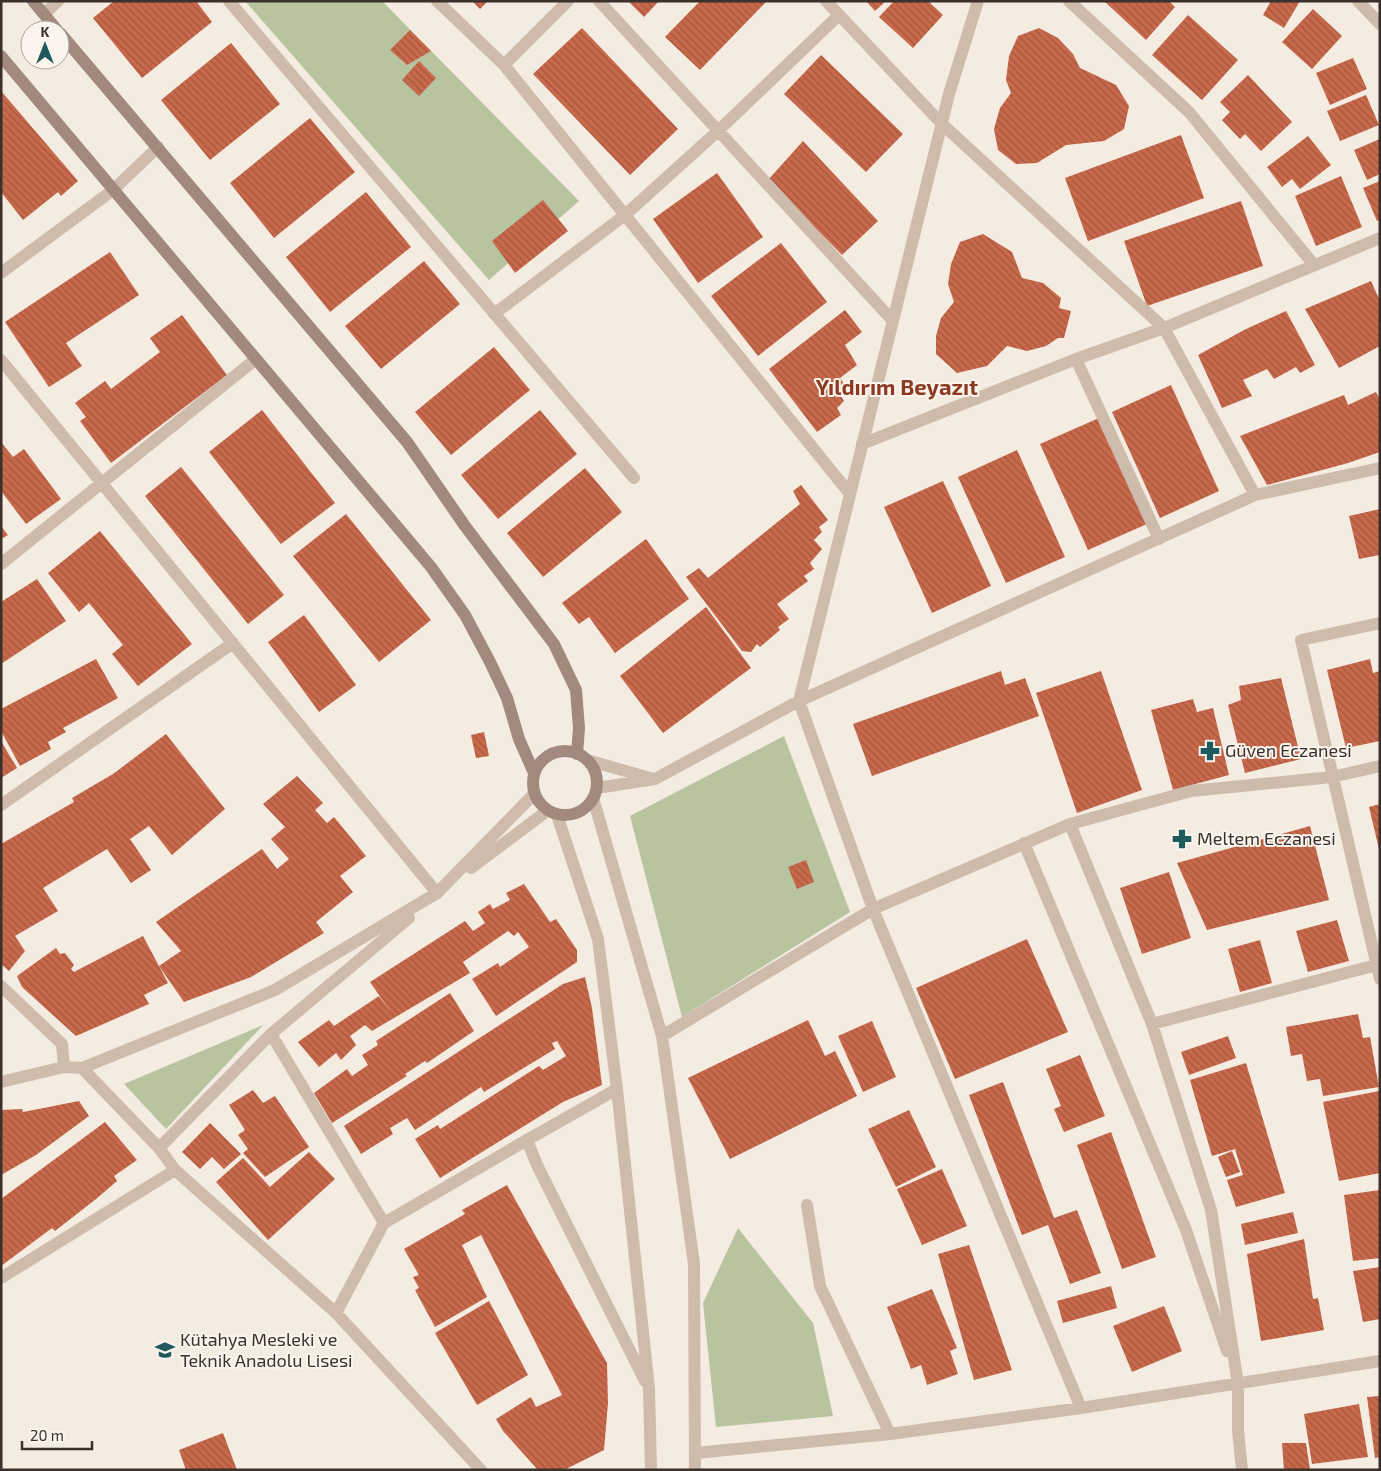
<svg xmlns="http://www.w3.org/2000/svg" width="1381" height="1471" viewBox="0 0 1381 1471" font-family="'Exo 2',sans-serif">
  <style>
    .green { fill: #b8c4a0 }
    .building { fill: url(#building-back-hatch) }
    .lines { fill: none; stroke-linecap: round; stroke-linejoin: round }
    .street { stroke: #cdbbac; stroke-width: 12 }
    .secondary { stroke: #a18a7d; stroke-width: 12 }
    .labels { text-anchor: middle; stroke-width: 4; stroke-linejoin: round; paint-order: stroke }
    .poi-label { font-size: 18px; fill: #3b302b; stroke: #fbf5ee; text-anchor: start }
    .district-label { font-size: 22px; font-weight: bold; fill: #8c3b22; stroke: #fbf5ee }
  </style>
  <defs>
    <pattern id="building-back-hatch" width="6" height="6" patternUnits="userSpaceOnUse" patternTransform="scale(1.25)"><rect width="6" height="6" fill="#c8694b"/><path d="M-1 5l2 2M0 0l6 6M5-1l2 2" fill="none" stroke="#a4573f"/></pattern>
  </defs>
  <rect width="100%" height="100%" fill="#f4ebe1"/>
  <path class="green" d="M245,1H382L579,201L489,280Z
    M784,736L850,912L682,1017L630,816Z
    M263,1025L166,1129L124,1084Z
    M738,1228L813,1323L833,1416L716,1427L703,1303Z"/>
  <path class="building" d="M114,1H196L212,22L142,78L93,18Z
    M472,1H488L480,9Z
    M628,1H659L644,17Z
    M700,1H767L700,70L665,37Z
    M866,1H886L875,11Z
    M894,1H928L943,15L913,48L879,17Z
    M1104,1H1169L1175,7L1146,40Z
    M1271,1H1300L1284,28L1263,15Z
    M1313,9L1342,36L1312,69L1282,42Z
    M1188,15L1238,60L1202,100L1152,55Z
    M582,28L678,129L630,175L533,74Z
    M1039,28L1058,38L1073,54L1080,68L1116,85L1129,106L1124,129L1104,141L1066,145L1037,163L1016,164L998,150L994,129L1000,108L1011,93L1006,80L1009,56L1018,36Z
    M410,30L431,51L407,65L390,50Z
    M231,43L280,104L210,160L161,100Z
    M821,55L903,134L866,172L784,94Z
    M1353,58L1367,89L1330,105L1316,73Z
    M419,61L436,78L419,96L402,80Z
    M1248,75L1292,122L1261,151L1245,134L1240,139L1222,120L1230,112L1220,102Z
    M1,91L78,181L61,196L58,192L23,220L1,192Z
    M1366,95L1379,125L1340,141L1327,111Z
    M310,118L355,172L274,238L230,183Z
    M1181,135L1204,198L1088,241L1065,178Z
    M1308,136L1331,165L1300,189L1292,179L1282,187L1267,167Z
    M1380,139V174L1367,180L1354,150Z
    M803,141L878,221L842,255L768,180Z
    M717,173L763,237L698,283L653,219Z
    M1341,176L1362,227L1316,246L1295,196Z
    M1380,181V220L1377,221L1363,188Z
    M366,192L411,247L330,312L286,257Z
    M543,200L568,231L515,273L492,241Z
    M1241,201L1263,266L1147,306L1124,241Z
    M983,234L1012,252L1022,278L1043,283L1061,298L1059,308L1071,311L1064,338H1058L1046,346L1027,351L1007,346L987,366L957,373L936,354V336L941,318L954,302L948,284L951,264L960,242Z
    M781,243L827,302L758,356L711,296Z
    M110,252L139,295L66,343L82,366L49,387L5,322Z
    M424,261L460,304L381,369L345,326Z
    M1371,281L1380,301V346L1339,368L1305,309Z
    M845,310L862,332L845,345L857,365L840,378L849,391L841,396L844,401L837,408L841,415L817,432L769,369Z
    M1286,311L1315,365L1300,373L1296,367L1274,379L1267,369L1243,380L1252,396L1222,408L1198,355L1246,329Z
    M182,315L227,375L111,463L80,421L86,417L75,403L105,381L111,389L160,352L150,338Z
    M494,347L530,390L451,455L415,412Z
    M1171,385L1219,491L1160,518L1112,412Z
    M1376,392L1380,400V452L1348,463L1267,485L1240,436L1344,395L1348,405Z
    M262,410L335,503L281,544L209,452Z
    M540,410L577,454L498,519L461,475Z
    M1099,418L1147,524L1088,550L1040,444Z
    M1,442L13,457L24,449L61,499L26,524L1,491Z
    M1017,450L1065,557L1006,583L958,477Z
    M181,467L284,595L248,624L145,496Z
    M585,468L622,512L543,577L507,533Z
    M943,481L991,586L932,613L884,507Z
    M801,485L828,520L819,527L822,532L814,540L822,549L810,563L814,569L804,576L808,581L777,604L789,619L778,627L780,630L760,647L757,644L751,652L742,651L686,577L699,568L708,578L800,504L793,491Z
    M1380,509V555L1359,559L1349,516Z
    M346,514L431,620L379,662L293,556Z
    M1,526L8,535L1,539Z
    M100,531L192,644L138,686L112,654L123,645L89,603L79,612L48,573Z
    M646,539L689,599L615,653L589,617L579,624L562,603Z
    M37,579L66,621L1,664V602Z
    M706,607L751,668L663,733L620,676Z
    M304,615L356,685L319,712L268,642Z
    M96,659L118,698L63,728L66,732L48,742L51,749L20,766L1,731V709Z
    M1370,659L1373,673L1380,671V741L1346,748L1327,670Z
    M1001,671L1005,685L1025,678L1039,716L872,776L853,724Z
    M1101,671L1142,790L1077,813L1036,693Z
    M1281,678L1301,759L1245,773L1228,705L1241,700L1239,686Z
    M1193,699L1197,712L1213,708L1229,775L1173,790L1151,710Z
    M484,732L489,756L476,758L471,735Z
    M166,734L225,809L172,855L149,826L130,839L151,870L131,883L107,849L43,888L58,911L15,936L25,951L9,971L1,964V844L74,802L72,798L113,774Z
    M1,741L17,768L1,778Z
    M297,776L323,803L315,810L327,823L334,817L366,856L340,876L353,892L316,922L324,933L251,977L184,1002L159,966L181,951L156,922L262,849L277,869L289,859L271,839L285,827L263,804Z
    M1380,804V849H1379L1369,807Z
    M1310,826L1329,900L1207,930L1177,863Z
    M806,860L814,882L797,889L788,867Z
    M1169,872L1191,938L1142,954L1120,888Z
    M524,884L550,922L556,919L577,950V962L496,1016L472,979L498,963L500,967L529,947L518,932L514,936L508,931L463,962L470,973L372,1031L365,1025L350,1036L356,1045L341,1060L336,1053L319,1067L298,1042L329,1020L334,1026L379,996L391,1012L370,982L465,921L473,931L485,923L478,912L490,904L493,909L510,900L506,893Z
    M1337,920L1349,961L1308,972L1296,931Z
    M143,936L168,983L144,995L149,1004L76,1036L22,987L17,976L56,948L60,954L65,953L74,965L71,969L74,972Z
    M1027,939L1068,1032L955,1079L916,988Z
    M1260,940L1272,983L1240,992L1228,949Z
    M585,977L592,1008L602,1085L563,1102L440,1178L415,1139L438,1125L440,1129L539,1066L543,1070L566,1056L557,1041L552,1043L555,1049L484,1092L481,1087L415,1130L407,1118L390,1128L393,1134L361,1154L344,1126L563,984Z
    M450,993L474,1031L427,1063L425,1061L405,1074L407,1076L332,1123L314,1093L347,1069L352,1076L368,1065L362,1055L378,1045L376,1041Z
    M1358,1014L1363,1038L1370,1037L1379,1087L1323,1096L1320,1079L1307,1081L1302,1054L1291,1056L1286,1027Z
    M808,1020L825,1056L835,1051L857,1096L730,1159L688,1078Z
    M872,1021L896,1077L863,1092L838,1036Z
    M1228,1036L1236,1058L1189,1075L1181,1052Z
    M1080,1055L1105,1116L1064,1132L1054,1109L1061,1106L1046,1069Z
    M1246,1063L1285,1193L1236,1207L1227,1180L1243,1175L1235,1149L1212,1156L1190,1080Z
    M1003,1082L1054,1218L1077,1210L1101,1273L1070,1284L1048,1225L1022,1235L969,1095Z
    M253,1090L263,1103L275,1096L309,1147L265,1177L243,1153L248,1149L238,1135L245,1130L229,1105Z
    M1379,1091L1380,1173L1339,1181L1323,1102Z
    M79,1101L89,1116L36,1155L1,1175V1110L22,1109L23,1112Z
    M909,1110L936,1167L896,1187L868,1129Z
    M105,1122L137,1160L114,1176L117,1181L96,1199L55,1231L52,1228L1,1266V1199Z
    M210,1123L241,1154L224,1169L212,1157L200,1169L182,1152Z
    M1111,1132L1156,1257L1122,1269L1077,1145Z
    M1232,1151L1240,1172L1226,1177L1218,1157Z
    M309,1152L335,1179L268,1240L216,1182L243,1158L270,1187Z
    M942,1169L967,1226L922,1245L897,1189Z
    M507,1185L607,1363L608,1403L604,1450L564,1470H538L503,1431L496,1419L531,1397L536,1407L562,1395L481,1235L462,1245L487,1297L435,1327L415,1290L419,1288L413,1277L419,1275L404,1249L465,1214L462,1210Z
    M1380,1190V1258L1353,1261L1344,1195Z
    M1293,1212L1298,1233L1245,1245L1241,1224Z
    M1304,1239L1313,1299L1318,1298L1324,1330L1261,1341L1247,1254Z
    M969,1245L1012,1370L974,1380L938,1254Z
    M1380,1267V1319L1363,1322L1353,1271Z
    M1111,1286L1117,1308L1063,1323L1057,1301Z
    M932,1289L957,1348L950,1351L958,1374L927,1385L921,1365L911,1369L887,1307Z
    M489,1301L528,1375L477,1405L435,1333Z
    M1164,1306L1182,1351L1132,1372L1113,1326Z
    M1380,1396V1457L1375,1458L1367,1397Z
    M1359,1404L1368,1457L1312,1464L1304,1414Z
    M223,1433L237,1470H186L179,1450Z
    M1282,1443H1306L1310,1470H1284Z"/>
  <g class="lines">
    <path class="street" d="M229,1L634,478
      M437,1L504,65L850,494
      M599,1L893,321
      M826,1L941,123L1164,328L1255,495
      M978,1L949,94L799,701L873,909L1081,1408
      M1069,1L1189,112L1314,265
      M1358,1L1380,24
      M44,14L58,1
      M504,65L568,1
      M1,273L113,190L158,147
      M494,314L625,215L718,131L839,15
      M1076,359L1159,539
      M1,360L437,893
      M862,444L1076,359L1164,328L1380,238
      M1,564L256,359
      M1380,623L1301,640L1380,979
      M587,760L650,778
      M597,788L655,779L799,701L1255,495L1380,468
      M593,798L662,1036L694,1264L695,1470
      M1,805L233,643
      M557,815L598,939L617,1089L649,1389L651,1470
      M1070,824L1152,1024L1211,1210L1238,1384V1430L1242,1470
      M1024,843L1186,1230L1227,1351
      M471,868L547,811
      M1,986L62,1044L64,1067L82,1068L159,1148L175,1170L336,1313L481,1470
      M1152,1024L1380,964
      M271,1034L384,1223
      M662,1036L873,909L1070,824L1191,791L1332,777L1380,766
      M82,1068L275,990L437,893L534,794
      M1,1082L64,1067
      M617,1089L527,1140L537,1165L645,1381
      M159,1148L271,1034L409,918
      M807,1205L820,1286L890,1434
      M1,1278L175,1170
      M336,1313L384,1223L527,1140
      M696,1453L890,1434L1081,1408L1380,1361"/>
    <path class="secondary" d="M33,1L57,30
      M60,33L407,442L465,526L554,644L576,690L579,728L577,754
      M1,56L431,567L465,615L490,662L507,698L519,739L534,773
      M533 783a32 32 0 1 1 64 0a32 32 0 1 1-64 0Z"/>
  </g>
  <defs>
    <symbol id="pharmacy-bare" viewBox="-9 -9 18 18"><path d="M-2-6h4v4h4v4h-4v4h-4v-4h-4v-4h4Z" fill="#1f5a5e" stroke="#fbf5ee" stroke-width="2.5" paint-order="stroke"/></symbol>
    <symbol id="school-bare" viewBox="-9 -9 18 18"><path d="M0-5L7-2L0 1L-7-2ZM-4 1L0 2.5L4 1V4Q0 6-4 4Z" fill="#1f5a5e" stroke="#fbf5ee" stroke-width="2.5" paint-order="stroke"/></symbol>
  </defs>
  <g fill-rule="evenodd">
    <use href="#pharmacy-bare" x="1196" y="737" width="28" height="28"/>
    <use href="#pharmacy-bare" x="1168" y="825" width="28" height="28"/>
    <use href="#school-bare" x="151" y="1336" width="28" height="28"/>
  </g>
  <g class="labels">
    <g class="poi-label">
      <text x="1225" y="757">Güven Eczanesi</text>
      <text x="1197" y="845">Meltem Eczanesi</text>
      <text x="180" y="1346">Kütahya Mesleki ve<tspan x="180" dy="21">Teknik Anadolu Lisesi</tspan></text>
    </g>
    <g class="district-label">
      <text x="897" y="395">Yıldırım Beyazıt</text>
    </g>
  </g>
  <rect width="1381" height="1471" fill="none" stroke="#3b302b" stroke-width="5"/>
  <g transform="translate(45 45)"><circle r="24" fill="#fbf5ee" stroke="#aea6a0"/>
  <path d="M0-4L9 19L0 12L-9 19Z" fill="#1f5a5e"/>
  <text y="-8" font-size="14" font-weight="bold" text-anchor="middle" fill="#3b302b">K</text>
  </g>
  <path d="M22 1441v8h70v-8" fill="none" stroke="#3b302b" stroke-width="2.5"/>
  <text x="30" y="1441" font-size="15" fill="#3b302b" stroke="#fbf5ee" stroke-width="4" paint-order="stroke">20 m</text>
</svg>
